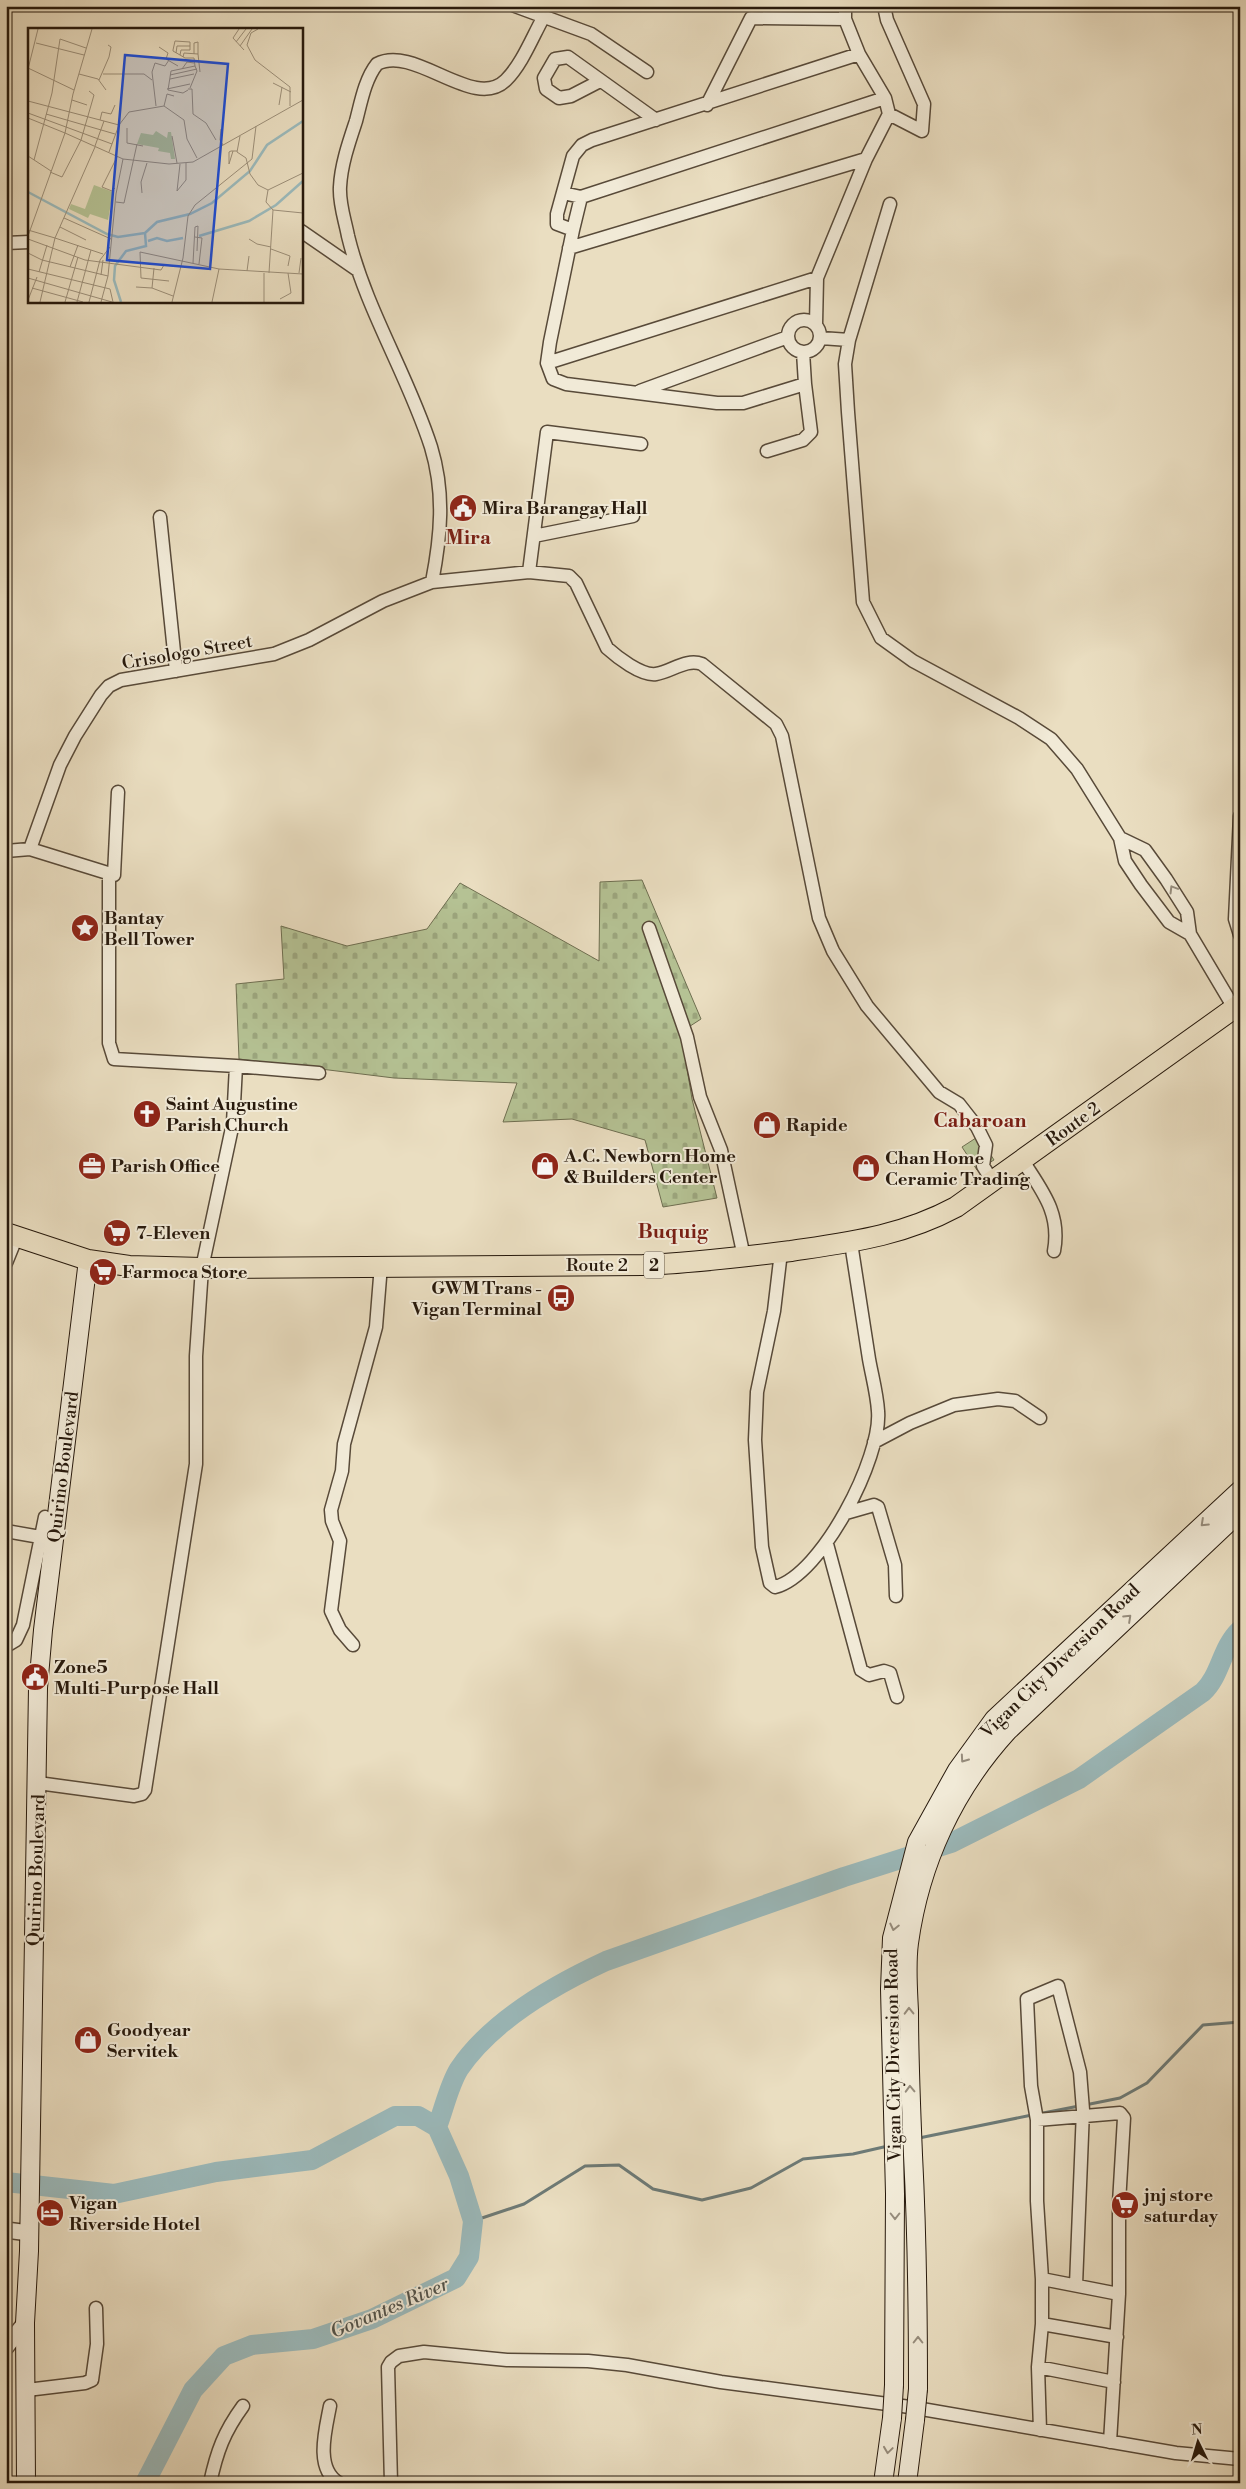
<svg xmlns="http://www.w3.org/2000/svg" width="1246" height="2489" viewBox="0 0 1246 2489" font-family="'Libre Bodoni',serif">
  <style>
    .cemetery { fill: url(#cemetery-stones); stroke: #6e6e50 }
    .pitch { fill: #b5c294; stroke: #6e6e50 }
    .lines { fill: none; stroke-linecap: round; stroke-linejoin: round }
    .stream { stroke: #6d7a76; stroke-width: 3 }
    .river { stroke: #9bbabc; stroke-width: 20 }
    .minor-casing { stroke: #584a39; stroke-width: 15 }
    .tertiary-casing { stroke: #584a39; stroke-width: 18 }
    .secondary-casing { stroke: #27190c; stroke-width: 20 }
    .trunk-casing { stroke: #27190c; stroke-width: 22 }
    .minor { stroke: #f1ead7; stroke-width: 12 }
    .tertiary { stroke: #f1ead7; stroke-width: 15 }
    .secondary { stroke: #f1ead7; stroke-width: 18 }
    .trunk { stroke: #eadec1; stroke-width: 20 }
    .secondary-bridge-casing { stroke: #27190c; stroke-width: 20; stroke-linecap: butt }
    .secondary-bridge { stroke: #f1ead7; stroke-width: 18 }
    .oneway { stroke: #968c7c }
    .labels { text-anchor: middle; stroke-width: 4; stroke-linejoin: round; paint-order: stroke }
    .shield { fill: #f1ead7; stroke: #645849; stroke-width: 1 }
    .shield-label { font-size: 16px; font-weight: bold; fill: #27190c }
    .poi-label { font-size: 18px; font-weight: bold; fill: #27190c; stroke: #f1ead7; text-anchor: start }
    .street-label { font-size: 18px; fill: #27190c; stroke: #f1ead7 }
    .water-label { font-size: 19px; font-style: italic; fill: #50514a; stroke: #f1ead7 }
    .quarter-label { font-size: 20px; font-weight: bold; fill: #7a1f14; stroke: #f1ead7 }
    .inset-river { fill: none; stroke: #9bbabc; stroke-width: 2.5 }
    .inset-road { fill: none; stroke: #9c8f79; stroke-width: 1 }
    .view { fill: #1d4ed8; fill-opacity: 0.15; stroke: #1d4ed8; stroke-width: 2.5 }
    .inset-edge { fill: none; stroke: #27190c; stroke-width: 2.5 }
  </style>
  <defs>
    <pattern id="cemetery-stones" width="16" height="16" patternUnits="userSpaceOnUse" patternTransform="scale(1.25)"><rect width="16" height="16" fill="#b5c294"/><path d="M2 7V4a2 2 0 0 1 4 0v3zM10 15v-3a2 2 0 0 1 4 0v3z" fill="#9ca67e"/></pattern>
  </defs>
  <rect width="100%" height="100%" fill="#eadec1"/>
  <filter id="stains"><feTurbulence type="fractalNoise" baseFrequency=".004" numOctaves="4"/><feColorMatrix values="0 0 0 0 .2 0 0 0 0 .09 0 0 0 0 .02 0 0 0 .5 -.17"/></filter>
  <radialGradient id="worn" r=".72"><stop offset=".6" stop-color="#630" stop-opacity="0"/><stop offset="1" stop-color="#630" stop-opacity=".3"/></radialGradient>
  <path class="cemetery" d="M642,880L701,1019L681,1032L692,1099L717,1198L663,1207L645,1140L572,1119L503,1122L517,1083L394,1078L239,1059L236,984L284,979L281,926L347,946L427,929L460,883L599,961L600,882Z"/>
  <path class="pitch" d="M979,1136L994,1160L977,1170L962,1147Z
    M6,1817L11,1843L6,1860Z"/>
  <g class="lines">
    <path class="stream" d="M1085,2105L1120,2098L1147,2083L1203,2025L1240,2022
      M1038,2114L1079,2106
      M919,2138L1032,2115
      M473,2221L524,2204L585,2166L619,2165L653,2189L702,2200L751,2188L803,2159L853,2154L888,2146"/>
    <path class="river" d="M437,2127C444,2109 449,2085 459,2069C492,2020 554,1985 606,1961L844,1877L951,1843L1079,1779L1203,1692C1221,1675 1221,1648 1240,1630
      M6,2182L114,2194L216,2172L312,2160L395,2116H418L437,2127L459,2176L473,2221L469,2257L456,2278L372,2319L313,2339L252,2345L224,2356L193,2390L145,2483"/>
    <defs>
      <path id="minor" d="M515,6L591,34L647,72
        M845,6V19L859,54
        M884,6L887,20L924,104L922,131L889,114
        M600,81L571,96L559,98L546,89L544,78L555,59L568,57L656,120
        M707,105L751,18L845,19
        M563,193L581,197L885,98
        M573,230L581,197
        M301,231L356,269
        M6,243L29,242
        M569,248L866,159
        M788 336a16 16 0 1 1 32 0a16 16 0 1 1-32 0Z
        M821,338L849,340L845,364L848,412L863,602L881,638L913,661L1019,718L1051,739L1077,769L1120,838L1125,861L1141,885L1169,922L1190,934
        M849,340L890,204
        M803,352L805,384L743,403H717L566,384L553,379L547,363L550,342L573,230L557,224V214L573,156L582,145L592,140L859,54L885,98L889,114L866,159L817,278L816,324
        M547,363L817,278
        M640,391L788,337
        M767,451L803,440L811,432L805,384
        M160,517L176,671
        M534,536L633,516
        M529,572L547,432L641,444
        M432,582C441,536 445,493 431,447C408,375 366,310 348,236C345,220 339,204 340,187C341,165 349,142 356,121C361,102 365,79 377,64C415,44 474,112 506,80C522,64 532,38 543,18
        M1240,816L1235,919L1240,935
        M1120,838L1145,850L1166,879L1187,912L1190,934L1234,1008
        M30,849L114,875L118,792
        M6,851L30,849L60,765L75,736L101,695L109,686L121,680L274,654L309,640L383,601L432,582L529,572L569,576L576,583L607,648C617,657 641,676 656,674C671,672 686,658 702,664L776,724L782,736L819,918L833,951L867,1006L939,1092L959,1104L977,1127L986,1145L983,1166L993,1182
        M109,875V1043L114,1059L236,1066L319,1073
        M649,928L687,1037L700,1097L721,1150L744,1257
        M1023,1161C1042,1191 1061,1213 1054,1251
        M781,1252L774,1311L757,1392L755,1440L762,1547L770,1583L775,1587C822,1575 882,1457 878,1411C877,1394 872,1376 869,1359C863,1320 857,1281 851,1243
        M6,1263L17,1236
        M874,1442L910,1423L954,1405L998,1399L1015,1401L1040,1418
        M846,1513L874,1505L878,1507L895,1565L896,1596
        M6,1531L40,1537
        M827,1544L861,1670L869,1675L884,1671L890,1673L897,1697
        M353,1645L340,1630L331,1611L340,1541L332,1521L331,1510L342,1471L344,1444L376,1327L381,1265
        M6,1646L16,1640L23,1625L45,1517
        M38,1783L134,1796L142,1794L145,1790L196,1464V1356L202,1268L233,1123L236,1066
        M1037,2120L1120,2113L1124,2118L1119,2203V2294L1110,2442
        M1042,2279L1119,2294
        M1042,2324L1117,2337
        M1038,2367L1114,2382
        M27,2390L85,2383L92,2380L97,2344L96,2308
        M330,2406C326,2428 314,2469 339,2483
        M1040,2430L1038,2367L1042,2324V2279L1037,2201V2120L1031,2086L1027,1999L1058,1986L1080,2072L1083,2110L1076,2285
        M210,2483C217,2451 224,2432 243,2406
        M391,2483L388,2367L391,2362L399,2356L424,2352L507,2360L588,2361L627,2365L721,2382L910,2407L1176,2453L1240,2459"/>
      <path id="tertiary" d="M6,2230L29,2233
        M6,2347L25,2323"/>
      <path id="secondary" d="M894,2385L895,2194L890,1989L892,1938L917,1842L957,1770L994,1719L1240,1490
        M918,2389C918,2311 917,2233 913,2155C911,2107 909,2059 909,2011C908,1989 906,1965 909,1943C920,1863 954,1790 1008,1731L1240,1512
        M26,2483L25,2323L29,2251L38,1688L43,1630L88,1260
        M883,2483L892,2418
        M907,2483L915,2420"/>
      <path id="trunk" d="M6,1233L88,1260L129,1266L202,1268L643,1265C693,1263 742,1257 791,1251C851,1242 902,1236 956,1207L1240,1004"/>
    </defs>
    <use href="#minor" class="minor-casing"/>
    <use href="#tertiary" class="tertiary-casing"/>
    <use href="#secondary" class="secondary-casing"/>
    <use href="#trunk" class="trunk-casing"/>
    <use href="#minor" class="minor"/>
    <use href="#tertiary" class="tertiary"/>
    <use href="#secondary" class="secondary"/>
    <use href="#trunk" class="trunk"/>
    <defs>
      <path id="secondary-bridge" d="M892,2418L894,2385
        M915,2420L918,2389"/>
    </defs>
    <use href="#secondary-bridge" class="secondary-bridge-casing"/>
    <use href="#secondary-bridge" class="secondary-bridge"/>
  </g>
  <defs><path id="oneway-chevron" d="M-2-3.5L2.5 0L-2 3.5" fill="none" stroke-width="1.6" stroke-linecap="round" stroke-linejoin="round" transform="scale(1.25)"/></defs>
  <g class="oneway">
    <use href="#oneway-chevron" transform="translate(1173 889) rotate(-121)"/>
    <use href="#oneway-chevron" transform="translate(1204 1523) rotate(137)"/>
    <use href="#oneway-chevron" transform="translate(1128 1618) rotate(-43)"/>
    <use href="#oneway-chevron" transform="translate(964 1759) rotate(125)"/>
    <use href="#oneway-chevron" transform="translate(894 1927) rotate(103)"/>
    <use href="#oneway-chevron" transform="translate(909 2011) rotate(-91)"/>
    <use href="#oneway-chevron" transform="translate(910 2089) rotate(-92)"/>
    <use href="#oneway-chevron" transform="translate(895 2216) rotate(90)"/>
    <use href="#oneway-chevron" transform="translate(918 2340) rotate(-90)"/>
    <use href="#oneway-chevron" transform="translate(888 2450) rotate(98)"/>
  </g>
  <defs>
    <symbol id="civic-disc" viewBox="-11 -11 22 22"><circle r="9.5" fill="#8f2418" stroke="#f1ead7"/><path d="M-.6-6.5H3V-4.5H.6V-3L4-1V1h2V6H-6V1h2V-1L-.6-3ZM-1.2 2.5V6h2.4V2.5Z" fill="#fff"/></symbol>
    <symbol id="sight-disc" viewBox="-11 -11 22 22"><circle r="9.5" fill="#8f2418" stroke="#f1ead7"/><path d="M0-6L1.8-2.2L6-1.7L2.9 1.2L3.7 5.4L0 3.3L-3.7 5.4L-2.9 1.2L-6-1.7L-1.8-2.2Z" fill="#fff"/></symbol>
    <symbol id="church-disc" viewBox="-11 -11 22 22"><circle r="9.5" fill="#8f2418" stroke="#f1ead7"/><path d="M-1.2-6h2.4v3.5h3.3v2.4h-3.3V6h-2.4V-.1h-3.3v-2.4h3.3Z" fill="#fff"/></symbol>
    <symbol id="shop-disc" viewBox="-11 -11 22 22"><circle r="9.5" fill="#8f2418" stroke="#f1ead7"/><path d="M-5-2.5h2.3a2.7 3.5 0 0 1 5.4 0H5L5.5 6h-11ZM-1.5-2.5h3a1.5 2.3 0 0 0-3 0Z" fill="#fff"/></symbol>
    <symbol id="office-disc" viewBox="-11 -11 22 22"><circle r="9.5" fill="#8f2418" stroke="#f1ead7"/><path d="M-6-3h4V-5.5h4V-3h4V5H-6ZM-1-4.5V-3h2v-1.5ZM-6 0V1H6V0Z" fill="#fff"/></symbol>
    <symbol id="supermarket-disc" viewBox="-11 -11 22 22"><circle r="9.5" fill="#8f2418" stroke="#f1ead7"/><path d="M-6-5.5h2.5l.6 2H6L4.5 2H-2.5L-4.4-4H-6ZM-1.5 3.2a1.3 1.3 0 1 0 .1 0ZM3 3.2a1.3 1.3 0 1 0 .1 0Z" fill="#fff"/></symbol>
    <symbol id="bus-disc" viewBox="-11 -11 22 22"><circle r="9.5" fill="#8f2418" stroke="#f1ead7"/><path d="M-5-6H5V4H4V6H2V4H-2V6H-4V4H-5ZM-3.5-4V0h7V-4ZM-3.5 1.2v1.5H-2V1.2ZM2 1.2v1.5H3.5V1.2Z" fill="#fff"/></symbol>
    <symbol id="hotel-disc" viewBox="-11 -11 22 22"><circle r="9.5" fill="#8f2418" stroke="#f1ead7"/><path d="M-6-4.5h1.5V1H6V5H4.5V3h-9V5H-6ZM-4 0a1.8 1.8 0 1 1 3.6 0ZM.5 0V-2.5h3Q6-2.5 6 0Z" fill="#fff"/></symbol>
  </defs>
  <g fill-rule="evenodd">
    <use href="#civic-disc" x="447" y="492" width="32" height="32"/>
    <use href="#sight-disc" x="69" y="912" width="32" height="32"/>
    <use href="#church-disc" x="131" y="1098" width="32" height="32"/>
    <use href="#shop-disc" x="751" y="1109" width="32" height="32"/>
    <use href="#office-disc" x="76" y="1150" width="32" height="32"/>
    <use href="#shop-disc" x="529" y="1150" width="32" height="32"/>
    <use href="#shop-disc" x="850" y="1152" width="32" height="32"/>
    <use href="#supermarket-disc" x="101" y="1217" width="32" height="32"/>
    <use href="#supermarket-disc" x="87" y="1256" width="32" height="32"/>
    <use href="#bus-disc" x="545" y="1282" width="32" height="32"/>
    <use href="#civic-disc" x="19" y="1661" width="32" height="32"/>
    <use href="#shop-disc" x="72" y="2024" width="32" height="32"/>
    <use href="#supermarket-disc" x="1109" y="2189" width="32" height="32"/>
    <use href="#hotel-disc" x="34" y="2197" width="32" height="32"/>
  </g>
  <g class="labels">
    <rect class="shield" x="644" y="1251.5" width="20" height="27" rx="4"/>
    <g class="shield-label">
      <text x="654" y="1271">2</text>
    </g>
    <g class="poi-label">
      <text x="482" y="514">Mira Barangay Hall</text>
      <text x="104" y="924">Bantay<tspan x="104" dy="21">Bell Tower</tspan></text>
      <text x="166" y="1110">Saint Augustine<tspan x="166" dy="21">Parish Church</tspan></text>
      <text x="786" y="1131">Rapide</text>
      <text x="564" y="1162">A.C. Newborn Home<tspan x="564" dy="21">&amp; Builders Center</tspan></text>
      <text x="885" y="1164">Chan Home<tspan x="885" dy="21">Ceramic Trading</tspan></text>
      <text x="111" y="1172">Parish Office</text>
      <text x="136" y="1239">7-Eleven</text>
      <text x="122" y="1278">Farmoca Store</text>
      <text x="542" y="1294" text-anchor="end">GWM Trans -<tspan x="542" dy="21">Vigan Terminal</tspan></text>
      <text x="54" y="1673">Zone5<tspan x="54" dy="21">Multi-Purpose Hall</tspan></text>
      <text x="107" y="2036">Goodyear<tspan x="107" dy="21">Servitek</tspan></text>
      <text x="1144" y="2201">jnj store<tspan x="1144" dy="21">saturday</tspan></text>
      <text x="69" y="2209">Vigan<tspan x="69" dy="21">Riverside Hotel</tspan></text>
    </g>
    <g class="street-label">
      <text transform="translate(187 652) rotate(-10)" y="6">Crisologo Street</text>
      <text transform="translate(1073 1124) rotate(-36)" y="6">Route 2</text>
      <text x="597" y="1271">Route 2</text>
      <text transform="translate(63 1467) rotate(-83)" y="6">Quirino Boulevard</text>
      <text transform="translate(1060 1661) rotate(-44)" y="6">Vigan City Diversion Road</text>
      <text transform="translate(36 1870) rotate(-88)" y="6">Quirino Boulevard</text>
      <text transform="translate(893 2055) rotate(-91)" y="6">Vigan City Diversion Road</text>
    </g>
    <g class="water-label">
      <text transform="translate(389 2307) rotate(-23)" y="7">Govantes River</text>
    </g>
    <g class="quarter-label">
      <text x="468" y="544">Mira</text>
      <text x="980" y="1127">Cabaroan</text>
      <text x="673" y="1238">Buquig</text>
    </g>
  </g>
  <g transform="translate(28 28)">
    <rect width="275" height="275" fill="#eadec1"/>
    <path d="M128,103L139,110L140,104H143L147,131H143L142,125L130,123L131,120L109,116L113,105L125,107Z" fill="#b5c294"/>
    <path d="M66,157L85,164L80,192L62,186L60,190L41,181L43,176L57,181Z" fill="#b5c294"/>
    <path class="inset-river" d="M0,164L79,206L90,209L117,205M117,205L129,194L162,186L184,175L222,143L239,117L275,93M171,208L221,193L248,177L275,153M120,213L129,210L139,213L155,210M93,274L86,252L87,238L98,223L118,218L117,205"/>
    <path class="inset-road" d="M64,1L45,66L37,105L95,131L141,136L165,134L275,72M211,1L205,10L216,22M230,1L223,5L219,17L227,32L262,59V78M208,14L218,1M8,15L56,27M212,18L224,1M131,19L140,25L138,31L150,38M148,25L149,18H162M166,26V15L170,14V26M152,27L153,22H162V14L147,13L145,22V23L152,27L157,30H166L167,38M155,29L156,25L170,26L172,44M0,40L46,62M0,41L10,1M154,41L159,34L166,35M51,46L70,51L78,62M75,46H116L124,52M142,47L169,41M142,51L166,46M71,52L81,29L83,19L80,17M245,55L263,64M139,61L162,56M160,61H164L165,86L178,95L188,112M160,62L155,65L140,62L143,43L167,38L169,43L162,60M44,72L59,77M0,73L91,97M251,77L254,59M128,78L124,44L127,35L137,38L141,32M136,78L139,66L146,68M0,85L84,116M18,86L87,106M0,90L37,105L0,208M72,92L74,84L83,86L87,77M99,100V115L115,118M193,101L192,112L195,117M144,108L149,135M212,108L209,124L218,130L222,146L230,157L240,162M67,118L76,93M205,123L201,136V124L203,123H209M81,124L91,97L101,84L136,78L156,92L159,111L169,130M0,128L23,143M6,132L24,65L32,11L58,20M152,136L149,163L158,152V135M22,144L34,149L53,112L66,67L61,63M275,145L240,162L238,174L245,182L275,185M87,160L84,163L74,159L89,129M114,165L113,154L119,135M88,174L96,175L109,116M36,190L83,211M32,199L58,212M0,202L27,210L67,119M167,209L174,210L171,236M0,211L57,232L133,242L136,237L145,238M221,211L229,216L243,219M243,221L262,228L260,238M169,223L170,198M0,225L14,232L80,248M165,235L167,199L170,198M42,239L50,217M126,240L124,260L145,268M0,241L82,261L85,274M219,243L221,228M11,244L19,217M236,245V274M241,245L245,182M271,245L273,230M73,247L75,232M0,250L84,274M141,253L113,250L112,224L191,241L275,246M108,259L124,260M4,260L55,274M252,271L263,265L260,245M0,272L9,249M12,274L27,210L75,226M37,274L50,229M49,274L63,222M61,274L72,232L82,219M73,274L80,248L88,166L95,131M144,274L155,230L160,188L167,177L224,131L228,98M184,274L191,241"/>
    <path class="view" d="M97,27L200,36L182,241L79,232Z"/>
    <rect width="275" height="275" class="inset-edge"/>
  </g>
  <rect width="1246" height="2489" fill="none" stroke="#eadec1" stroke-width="25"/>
  <rect x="8" y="8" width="1231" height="2474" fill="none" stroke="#27190c" stroke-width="2.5"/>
  <rect x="12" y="12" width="1221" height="2464" fill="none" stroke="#27190c"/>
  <g transform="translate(1198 2442) rotate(355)" stroke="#f1ead7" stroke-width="4" paint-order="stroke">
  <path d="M0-4L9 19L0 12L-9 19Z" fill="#27190c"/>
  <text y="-8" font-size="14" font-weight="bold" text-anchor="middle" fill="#27190c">N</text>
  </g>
  <rect width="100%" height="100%" filter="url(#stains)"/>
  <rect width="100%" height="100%" fill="url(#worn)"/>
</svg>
